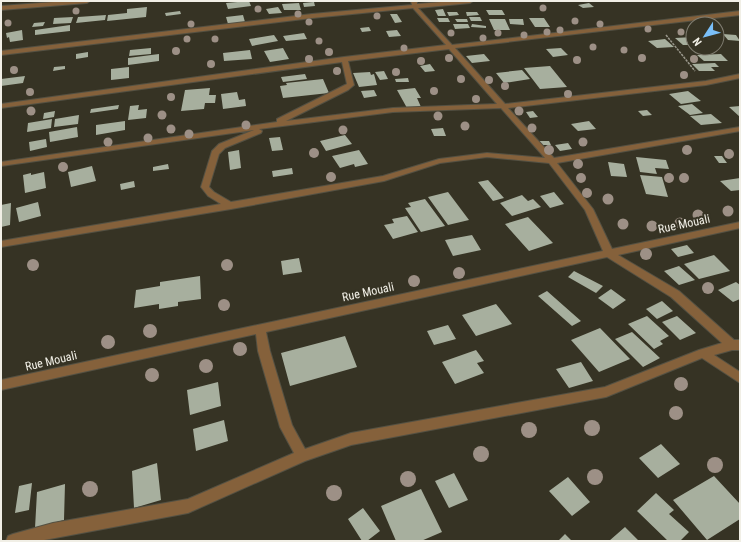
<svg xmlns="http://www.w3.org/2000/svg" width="741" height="542" viewBox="0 0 741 542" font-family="'Roboto Condensed',sans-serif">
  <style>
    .building { fill: #a7af9e }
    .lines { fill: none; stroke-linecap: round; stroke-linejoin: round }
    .minor-casing { stroke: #545143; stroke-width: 2 }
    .path { stroke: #9a988c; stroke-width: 1.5; stroke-dasharray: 2.5 1; stroke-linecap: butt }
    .minor { fill: #85613b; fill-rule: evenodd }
    .tree { fill: #9d9086 }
    .labels { text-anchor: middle; stroke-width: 4; stroke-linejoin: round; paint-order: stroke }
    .street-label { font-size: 12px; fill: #f1efe6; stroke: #363324 }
  </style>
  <rect width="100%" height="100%" fill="#363324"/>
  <path class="building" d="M249,1L251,6L228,9L226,3Z
    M314,2L315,6L304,7L303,3Z
    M299,3L301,10H284L282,4Z
    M589,3L594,7L583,8L578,5Z
    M147,7L146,17L107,21L108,15L127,13V9Z
    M278,7L282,13L269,14L266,9Z
    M443,9L446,16H438L435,10Z
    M486,10H502L505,15H489Z
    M180,11L181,14L166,16L165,13Z
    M447,12H457L459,15L449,16Z
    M466,12H477L479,15L467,16Z
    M390,14H397L402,22L395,23Z
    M106,15L105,20L76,23L78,17Z
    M243,15L245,22L228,24L226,17Z
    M73,17L71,23L53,24L54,18Z
    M469,17H480L482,21H471Z
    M437,18H448L450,22H439Z
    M529,18H544L550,27H535Z
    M455,19H467L468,22H457Z
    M489,19H505L510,30H494Z
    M509,19H523L524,25L510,24Z
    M45,22L43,26L32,27L34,23Z
    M453,24H468L470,28L455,29Z
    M472,24L486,26V28L471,27Z
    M70,25V31L35,35V30Z
    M369,27L371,31L362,32L360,28Z
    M22,30L23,40L10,42L9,37L7,38L6,33Z
    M397,30L401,36L389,37L386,31Z
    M304,33L307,39L286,41L283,36Z
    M723,34L736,35L740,41L728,40Z
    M274,35L278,41L252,46L249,39Z
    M693,37V45H683L675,38Z
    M665,39L674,47L657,48L648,41Z
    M151,48V54L129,56L130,50Z
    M283,48L289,59L270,62L264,51Z
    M561,48L568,55L553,57L546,49Z
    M250,50L252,59L224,61L223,53Z
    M88,52V57L76,59V54Z
    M159,54V61L128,65V58Z
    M484,54L490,61L472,63L466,56Z
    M721,54L728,61H704L697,55Z
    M715,63L719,67H711L715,71H699L692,64Z
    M430,64L435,71L425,72L420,66Z
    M65,66V69L53,71L54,67Z
    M550,66L567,87L540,89L524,68Z
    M129,67V78L111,80V69Z
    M522,70L530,79L504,83L496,73Z
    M384,71L388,79L380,80L375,72Z
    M370,72L371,75L374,74L377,85L359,87L353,73Z
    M305,74L307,79L283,82L281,77Z
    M25,76L23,83L1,86V79Z
    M408,78L409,82H396L395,79Z
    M323,79L329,93L283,98L280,86L287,85L286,83Z
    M210,88L209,95H216L215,103H205L204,109L181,111L185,90Z
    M415,88L421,98H417L421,107L407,108L397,90Z
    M374,90L377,96L364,98L361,91Z
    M688,91L701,101L681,104L669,94Z
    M237,92L239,100L245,99L246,106L223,109L221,94Z
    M692,104L703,113L690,115L678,106Z
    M119,105L118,109L90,113L91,109Z
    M139,105L138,110L147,109L146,118L128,120L130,106Z
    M740,106V117L729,107Z
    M647,110L652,115L643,116L638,111Z
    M55,111L54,117L43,119L44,113Z
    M533,111L538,117L530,118L526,112Z
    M711,114L722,123L701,125L690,116Z
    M79,115L78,124L54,127L55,119Z
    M52,119L51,128L27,132L28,123Z
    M125,121V130L96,135V125Z
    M589,121L596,129L578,131L571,124Z
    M77,127L78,137L50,142L49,132Z
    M443,128L446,136H434L431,129Z
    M345,135L352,144L326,151L320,141Z
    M280,137L283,150L272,151L269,138Z
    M46,139L47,147L30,151L29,142Z
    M539,141H549L551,145H541Z
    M568,143L572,149L560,151L555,145Z
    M239,150L241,168L230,170L228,152Z
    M359,150L368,164L355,167L354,164L340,168L332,156Z
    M714,156H722L727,163H719Z
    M636,157L666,160L669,169L655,168L657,174L640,172Z
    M608,162L624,164L627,177L611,176Z
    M168,164L169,169L153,171V167Z
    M92,166L96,181L71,187L68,172Z
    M292,168L293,174L273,177L272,171Z
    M44,172L46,188L25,193L23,175L31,173V175Z
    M640,175L662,177L668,197L646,194Z
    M740,178V190L731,191L720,181Z
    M488,180L504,198L493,201L478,182Z
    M134,181L135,187L121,190L120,184Z
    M448,192L469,220L448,225L428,197Z
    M554,192L564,204L550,208L540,196Z
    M522,195L528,201L533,199L541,207L512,216L500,203Z
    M425,199L445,226L421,232L405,208L411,207L408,203Z
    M38,202L41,216L19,222L16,208Z
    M11,203L10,225L1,227V205Z
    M407,216L418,232L393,239L384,225L394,223L392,219Z
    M528,217L553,243L529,251L505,224Z
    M472,235L481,250L453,256L445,240Z
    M687,245L694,253L678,257L671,249Z
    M714,255L730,271L699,279L684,264Z
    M299,258L302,272L283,275L281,261Z
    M679,266L695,280L679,285L664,271Z
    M574,271L603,286L596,293L568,277Z
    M200,276L201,299L178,302V306L159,309V304L134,308L136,290L160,286V282Z
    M736,282L740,285V299L733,302L718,290Z
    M611,289L626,300L613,309L598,298Z
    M547,291L581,321L572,326L538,296Z
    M662,301L673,311L657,319L646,309Z
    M496,304L512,324L476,336L462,315Z
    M647,316L669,336L660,341L663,344L654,349L628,324Z
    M677,316L696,333L680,340L662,322Z
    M448,325L456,339L434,345L427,331Z
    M600,328L630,359L599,372L571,340Z
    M632,332L660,358L643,367L615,339Z
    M345,336L357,367L290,386L281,353Z
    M476,350L484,361L477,363L484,373L455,384L442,362Z
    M581,362L593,381L569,388L556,369Z
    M218,382L221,406L190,415L187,390Z
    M224,420L228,441L196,451L193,429Z
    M661,444L680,464L658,478L639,458Z
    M157,463L161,500L134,508L132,471Z
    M454,473L468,500L449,508L435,481Z
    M714,476L740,504V519L707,540L673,500Z
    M568,477L590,502L572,516L549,491Z
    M32,483L29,510L15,513L19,486Z
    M65,484L64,520L35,528L37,492Z
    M421,489L442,532L421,541H396L381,506Z
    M656,493L674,510L669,514L689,532L680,541H668L637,511Z
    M363,508L380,531L367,541H362L348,519Z
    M625,527L639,541H609Z
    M565,534L572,541H558Z"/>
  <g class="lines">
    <defs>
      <path id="minor" d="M67,1H90L87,3L1,10V6Z
        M411,1H417V4L453,1H473L470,3L418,8L452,45L740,11V15L455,48L505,104L706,81L740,74V78L706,85L508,108L554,158L740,127V131L557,163L593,209L612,249L740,222V228L618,255L679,291L734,340H740V350H732L714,355L740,372V383L702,358L606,397L351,445L305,461L188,513L39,541H6L8,536L13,534L53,523L188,499L294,453L280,427L258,351L256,334L1,390V380L603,251L585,210L549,163L487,157L440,163L384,181L231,209L1,247V241L221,204L208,196L201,187L212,151L219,144L254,130L1,166V162L277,122V119L347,84L342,62L1,108V104L344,57L446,45L413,8L312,18L1,55V51L312,14L412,5ZM449,49L497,104L393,108L286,121L348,90L354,85L348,61ZM501,108L545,158L487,153L439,159L383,176L231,202L214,192L209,187L219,154L225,148L261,133L262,131L259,129L393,112ZM607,257L671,297L722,343L699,350L605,387L351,433L305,449L292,425L270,351L266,332Z"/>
    </defs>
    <use href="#minor" class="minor-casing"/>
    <path class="path" d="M666,35L695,71"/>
    <use href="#minor" class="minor"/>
  </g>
  <g class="tree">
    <circle cx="543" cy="8" r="3.5"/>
    <circle cx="258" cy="9" r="3.5"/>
    <circle cx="76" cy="11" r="3.5"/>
    <circle cx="298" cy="14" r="3.5"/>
    <circle cx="377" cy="16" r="3.5"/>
    <circle cx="575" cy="21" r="3.5"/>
    <circle cx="309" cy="22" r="3.5"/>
    <circle cx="8" cy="23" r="3.5"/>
    <circle cx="191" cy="24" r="3.5"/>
    <circle cx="600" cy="24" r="3.5"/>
    <circle cx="648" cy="29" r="3.5"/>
    <circle cx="560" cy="30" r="3.5"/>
    <circle cx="547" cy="32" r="3.5"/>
    <circle cx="681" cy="32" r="3.5"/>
    <circle cx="451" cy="33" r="3.5"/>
    <circle cx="498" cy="33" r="3.5"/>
    <circle cx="524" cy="35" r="3.5"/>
    <circle cx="483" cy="38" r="3.5"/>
    <circle cx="187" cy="39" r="3.5"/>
    <circle cx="215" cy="39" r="3.5"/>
    <circle cx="319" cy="41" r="3.5"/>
    <circle cx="593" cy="47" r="3.5"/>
    <circle cx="404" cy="48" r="3.5"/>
    <circle cx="624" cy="50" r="3.5"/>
    <circle cx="176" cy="51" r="4"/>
    <circle cx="329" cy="52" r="4"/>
    <circle cx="449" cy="58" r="4"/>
    <circle cx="642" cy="58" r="4"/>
    <circle cx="309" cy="59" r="4"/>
    <circle cx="694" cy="59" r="4"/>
    <circle cx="577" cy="60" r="4"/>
    <circle cx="421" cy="61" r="4"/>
    <circle cx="211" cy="64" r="4"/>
    <circle cx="14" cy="70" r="4"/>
    <circle cx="337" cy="71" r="4"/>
    <circle cx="396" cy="72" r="4"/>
    <circle cx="684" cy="75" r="4"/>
    <circle cx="461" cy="79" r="4"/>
    <circle cx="489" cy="80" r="4"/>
    <circle cx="505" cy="86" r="4"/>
    <circle cx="434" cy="91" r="4"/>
    <circle cx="30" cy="92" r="4"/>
    <circle cx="568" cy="94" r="4"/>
    <circle cx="171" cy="97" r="4"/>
    <circle cx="476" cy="99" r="4"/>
    <circle cx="31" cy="111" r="4.5"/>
    <circle cx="519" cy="111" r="4.5"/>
    <circle cx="162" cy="115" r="4.5"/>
    <circle cx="438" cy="116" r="4.5"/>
    <circle cx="246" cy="125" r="4.5"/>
    <circle cx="465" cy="126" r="4.5"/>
    <circle cx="532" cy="128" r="4.5"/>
    <circle cx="171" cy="129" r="4.5"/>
    <circle cx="343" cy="130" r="4.5"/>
    <circle cx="189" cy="134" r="4.5"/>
    <circle cx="148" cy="138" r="4.5"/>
    <circle cx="108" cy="142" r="4.5"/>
    <circle cx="583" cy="142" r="4.5"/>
    <circle cx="549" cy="150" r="5"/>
    <circle cx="687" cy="150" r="5"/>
    <circle cx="314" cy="153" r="5"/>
    <circle cx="729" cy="154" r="5"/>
    <circle cx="578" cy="164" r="5"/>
    <circle cx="63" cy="167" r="5"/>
    <circle cx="331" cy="177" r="5"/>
    <circle cx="581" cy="178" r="5"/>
    <circle cx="669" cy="178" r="5"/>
    <circle cx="684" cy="178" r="5"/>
    <circle cx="587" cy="193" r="5"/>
    <circle cx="608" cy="199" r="5.5"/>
    <circle cx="728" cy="211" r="5.5"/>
    <circle cx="698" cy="215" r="5.5"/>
    <circle cx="680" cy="223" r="5.5"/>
    <circle cx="623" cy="224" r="5.5"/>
    <circle cx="652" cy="226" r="5.5"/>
    <circle cx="646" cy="254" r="6"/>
    <circle cx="33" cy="265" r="6"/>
    <circle cx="227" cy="265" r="6"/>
    <circle cx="459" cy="273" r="6"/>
    <circle cx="414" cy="281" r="6"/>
    <circle cx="708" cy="288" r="6"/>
    <circle cx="224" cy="305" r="6"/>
    <circle cx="150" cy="331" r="7"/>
    <circle cx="108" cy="342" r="7"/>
    <circle cx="240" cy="349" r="7"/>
    <circle cx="206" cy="366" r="7"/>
    <circle cx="152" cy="375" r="7"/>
    <circle cx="681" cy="384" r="7"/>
    <circle cx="676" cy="413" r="7"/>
    <circle cx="592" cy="428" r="8"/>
    <circle cx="529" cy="430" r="8"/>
    <circle cx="481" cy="454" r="8"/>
    <circle cx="715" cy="465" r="8"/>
    <circle cx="595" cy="477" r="8"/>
    <circle cx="408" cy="479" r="8"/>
    <circle cx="90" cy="489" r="8"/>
    <circle cx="334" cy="493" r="8"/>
  </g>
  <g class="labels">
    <g class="street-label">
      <text transform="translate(684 224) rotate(-12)" y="4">Rue Mouali</text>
      <text transform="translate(368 292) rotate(-12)" y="4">Rue Mouali</text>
      <text transform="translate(51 361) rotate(-13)" y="4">Rue Mouali</text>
    </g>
  </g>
  <rect width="741" height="542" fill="none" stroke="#f1efe6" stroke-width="4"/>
  <g transform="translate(705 36) rotate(234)"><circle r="19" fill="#363324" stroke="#817e72"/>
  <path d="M0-3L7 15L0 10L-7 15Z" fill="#7abff8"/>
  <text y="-6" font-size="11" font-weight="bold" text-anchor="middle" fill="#f1efe6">N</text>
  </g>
</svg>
